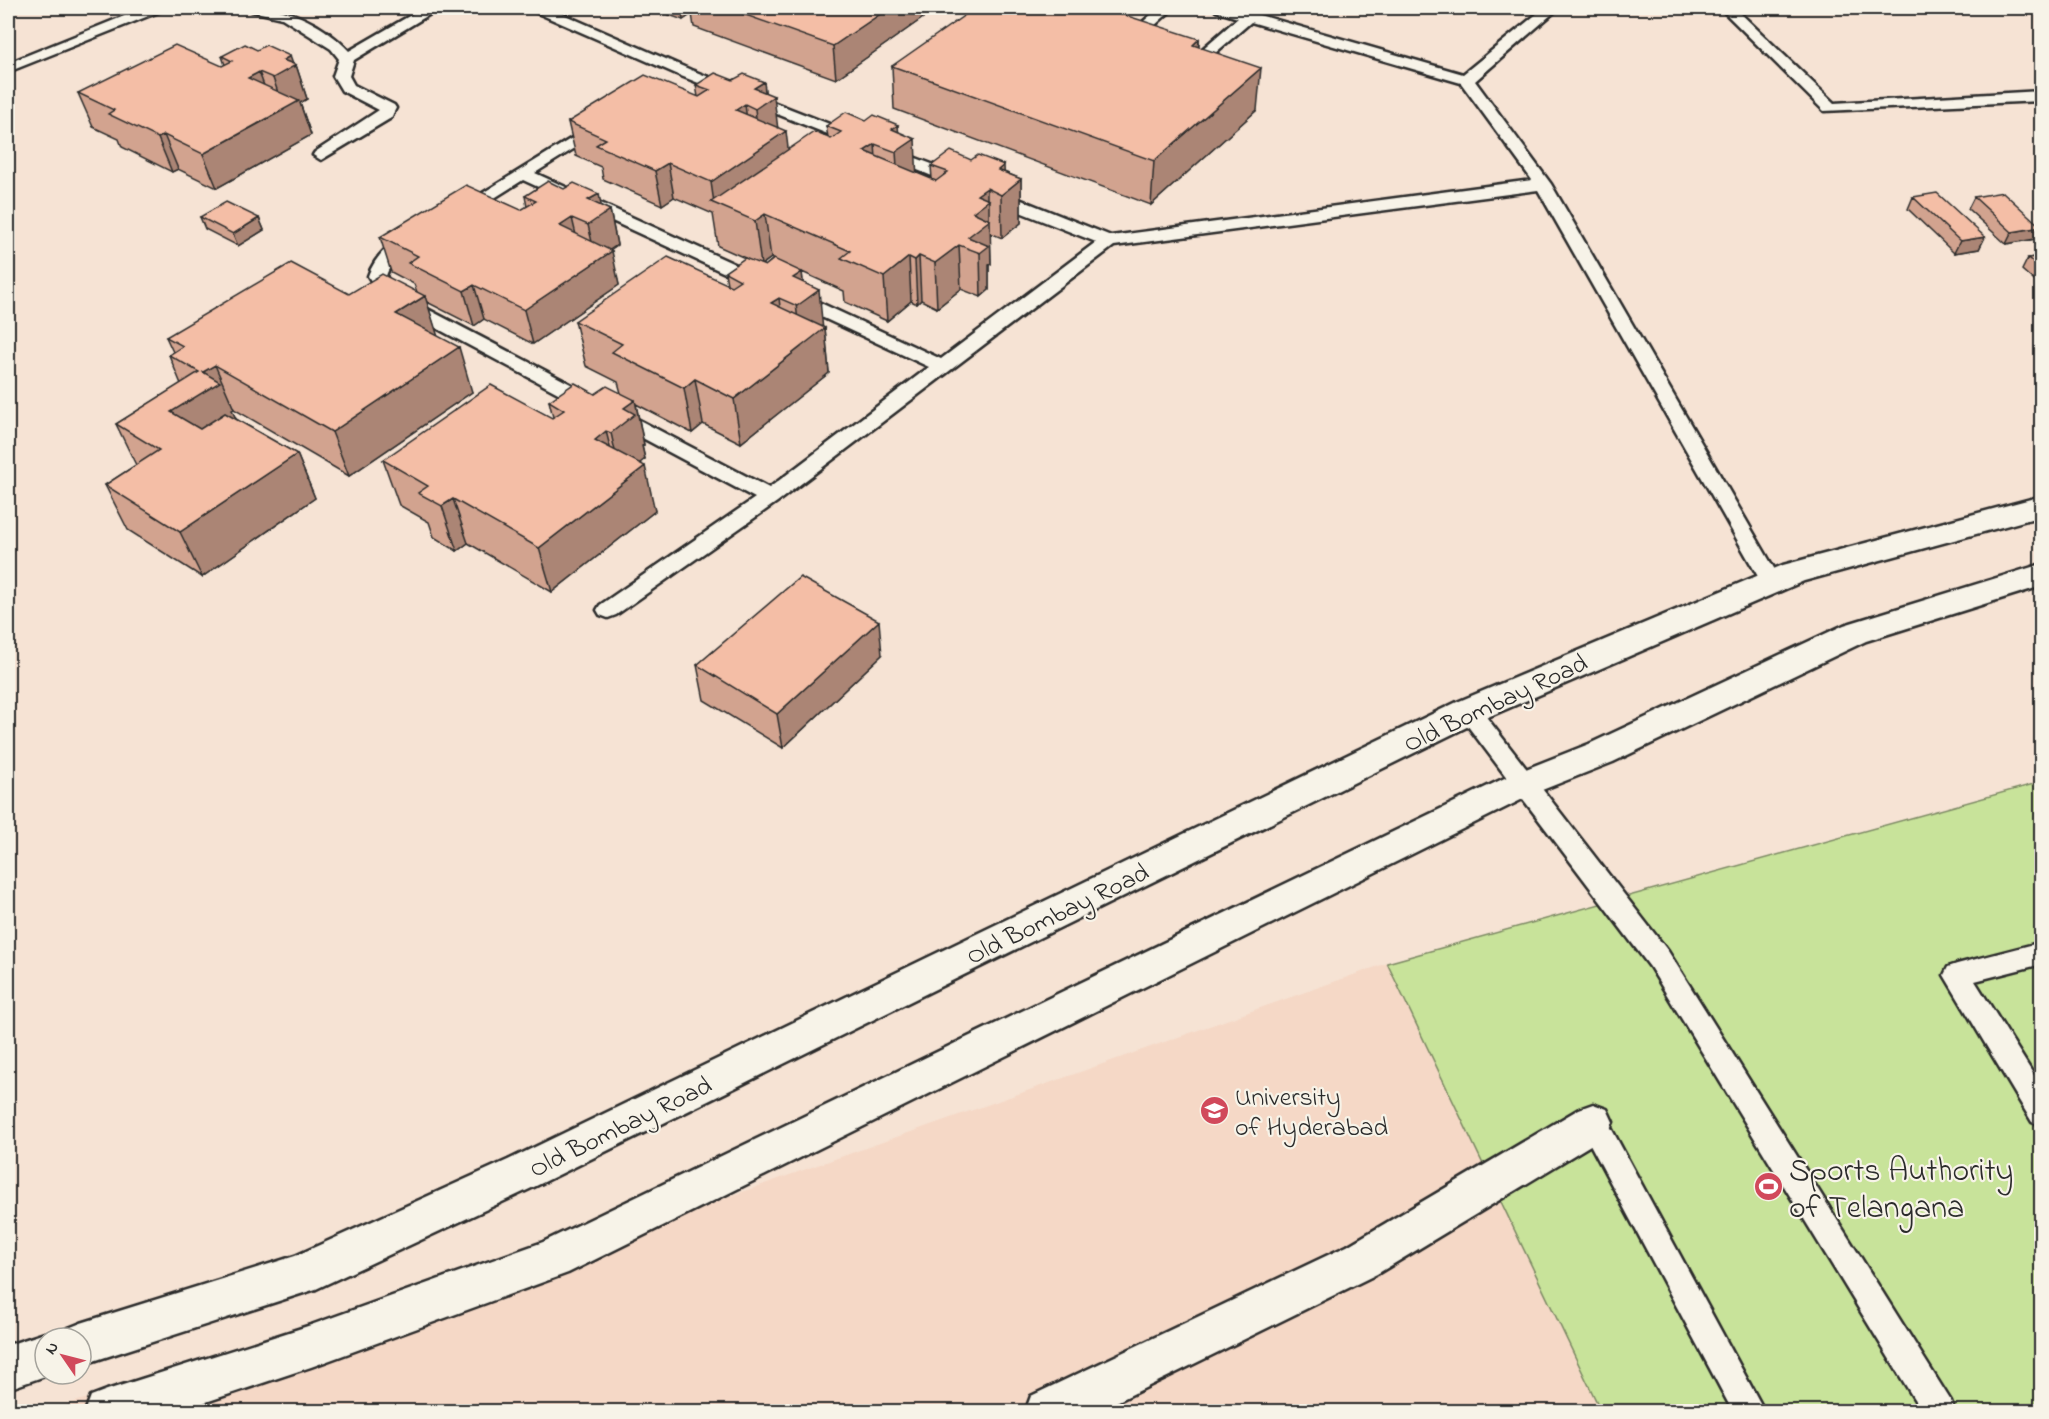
<svg xmlns="http://www.w3.org/2000/svg" width="2049" height="1419" viewBox="0 0 2049 1419" font-family="'Indie Flower',sans-serif">
  <style>
    .built { fill: #f5d8c6 }
    .green { fill: #c8e39a; stroke: #7a8762; stroke-width: 1.5 }
    .lines { fill: none; stroke-linecap: round; stroke-linejoin: round }
    .service-casing { stroke: #2b2b2b; stroke-width: 5 }
    .minor-casing { stroke: #2b2b2b; stroke-width: 5 }
    .primary-casing { stroke: #2b2b2b; stroke-width: 5 }
    .service { fill: #f7f3e8; fill-rule: evenodd }
    .minor { fill: #f7f3e8; fill-rule: evenodd }
    .primary { fill: #f7f3e8; fill-rule: evenodd }
    .wall { fill: #d2a38f; stroke: #2b2b2b; stroke-width: 1.5; fill-rule: evenodd }
    .shaded-wall { fill: #ab8574; stroke: #2b2b2b; stroke-width: 1.5 }
    .building { fill: #f4bea6; stroke: #2b2b2b; stroke-width: 1.5 }
    .labels { text-anchor: middle; stroke-width: 4.5; stroke-linejoin: round; paint-order: stroke }
    .street-label { font-size: 26px; fill: #2b2b2b; stroke: #f7f3e8 }
    .poi-label { font-size: 26px; fill: #2b2b2b; stroke: #f7f3e8; text-anchor: start }
    .near-poi-label { font-size: 32px; fill: #2b2b2b; stroke: #f7f3e8; text-anchor: start }
  </style>
  <rect width="100%" height="100%" fill="#f6e3d4"/>
  <filter id="ink" filterUnits="userSpaceOnUse"><feTurbulence type="fractalNoise" baseFrequency=".0167" numOctaves="2"/><feDisplacementMap in="SourceGraphic" scale="12" xChannelSelector="R" yChannelSelector="G"/><feConvolveMatrix kernelMatrix="1 2 1 2 8 2 1 2 1" color-interpolation-filters="sRGB"/></filter>
  <g filter="url(#ink)">
    <path class="built" d="M1387,963L1601,1411L41,1412L553,1259Z"/>
    <path class="green" d="M2041,782V1411H1601L1387,963Z"/>
    <g class="lines">
      <defs>
        <path id="service" d="M144,8H163L161,11L8,72V63Z
          M250,8C284,4 325,25 349,51L423,8H440L354,60L349,76L354,85L394,105L396,108L391,118L321,160L313,155L315,152L379,110L342,91L333,76L339,59L331,49L282,18L252,11Z
          M531,8H549L691,70L860,136L862,139L860,142H848L681,76L533,11Z
          M1159,8H1174L1133,45H1123L1120,42L1123,39Z
          M1214,8H1235L1463,74L1544,8H1559L1475,81L1551,184L1782,582L1778,587L1771,589L1764,587L1538,190L1114,246L777,502L616,615L608,618L600,615L597,610L600,605L755,498L382,299L368,276C374,258 396,232 417,237L420,241C409,255 392,257 386,276L395,292L769,488L929,367L787,301L784,297L787,293H799L941,359L1096,242L987,199L985,195L987,191H999L1111,236L1532,180L1461,83L1251,22L1199,67C1192,69 1182,67 1177,61L1180,58H1192L1238,18L1216,11Z
          M1720,8H1735L1834,103L2042,91V101L1824,111Z
          M598,122L604,124L606,127L604,130L535,173L763,277L766,281L763,285H751L523,180L469,214H457L455,210Z
          M887,147L966,177L968,181L960,186L954,185L881,155L879,152L881,149Z
          M1469,702L1477,705L1668,951L1951,1401L1955,1412H1922L1650,967L1461,717L1458,711L1461,705Z
          M2042,942V964L1975,981L2042,1088V1125L2032,1122L1944,975L1948,967L1957,964Z
          M1593,1110L1603,1113L1765,1412H1733L1583,1131L1579,1122L1583,1113Z"/>
        <path id="minor" d="M1593,1104L1607,1109L1613,1122L1607,1135L1377,1274L1096,1412H1025L1031,1396L1347,1246L1579,1109Z"/>
        <path id="primary" d="M2042,496V516L1804,581L1481,720L536,1186L316,1289L81,1365V1338H62L66,1329L81,1323L295,1256L508,1160L1457,702L1783,565Z
          M2042,564V586L1866,641L1613,762L1537,792L568,1273L311,1367L176,1412H85L91,1396L107,1390L311,1325L543,1242L1513,774L1589,744L1844,625Z
          M45,1333L56,1338H45V1374H51L8,1389V1345Z"/>
      </defs>
      <use href="#service" class="service-casing"/>
      <use href="#minor" class="minor-casing"/>
      <use href="#primary" class="primary-casing"/>
      <use href="#service" class="service"/>
      <use href="#minor" class="minor"/>
      <use href="#primary" class="primary"/>
    </g>
    <path class="wall" d="M649,8H922L923,18L836,79L694,27L692,14L683,20Z
      M1199,39V47L1257,110L1151,205L894,109L892,66Z
      M257,50L296,65L307,99L300,103L311,135L217,188L178,169L172,172L122,147L119,139L93,127L78,93L222,66L225,65L222,56Z
      M733,80L764,82L765,92L778,128L788,149L828,137L826,126L866,121L899,132L917,173L932,179L931,166L1004,172L1021,179V223L1002,238L990,233L991,264L989,265V290L981,297L961,289L937,308L921,300L917,304L911,301L887,321L845,302L844,291L802,272L803,283L823,328H825L829,373L741,443L703,424L692,433L636,404L644,445L642,446L645,459L639,463L655,511L552,592L468,543L457,551L434,537L429,522L399,505L383,460L552,418L553,417L549,401L595,394L621,393L618,382L586,366L575,321L727,284L725,272L745,258L718,246L713,214L674,197L662,205L603,179L601,167L576,156L568,122L698,97L696,85ZM771,258L773,259L765,266L762,265Z
      M525,196L601,206L610,210L617,245L610,250L619,285L533,344L484,319L474,326L427,302L437,336L472,392L349,476L234,409L232,410L236,419L297,454L315,498L202,577L128,530L105,485L136,465L116,424L181,384L169,355L173,352L166,337L349,294L417,292L414,284L391,272L380,237L521,210L527,207Z
      M1913,197L1985,237L1979,249L1954,253L1908,209Z
      M1974,197L2041,227L2035,239L2006,244L1968,209Z
      M200,217L259,218L264,230L238,246L205,229Z
      M2042,256V286H2040L2022,270L2028,258Z
      M882,655L783,748L704,700L697,665Z"/>
    <path class="shaded-wall" d="M681,8H691L692,14L683,20Z
      M889,8H922L923,18L836,79L833,46Z
      M1199,39L1196,82L1193,45Z
      M290,56L294,67L296,65L307,99L300,103L311,135L217,188L203,154L284,110L273,78L283,60Z
      M1261,68L1257,110L1151,205L1154,161Z
      M259,72L271,105L248,78Z
      M764,82L766,101L774,96L778,130L759,142L755,109L754,88Z
      M745,104L749,138L736,110Z
      M898,125L900,149L915,139L917,182L899,195L896,152L892,129Z
      M786,131L790,165L714,203L711,182Z
      M164,135L178,169L172,172L158,138Z
      M875,144L878,187L864,151Z
      M668,163L674,197L662,205L655,171Z
      M1004,165L1005,192L1021,179V223L1002,238L1001,195L998,170Z
      M987,188V201L989,200V220H990L991,264L989,265V290L981,297L980,253L968,237L977,195Z
      M599,194L603,215L610,210L617,245L596,259L588,225V200Z
      M765,214L771,258L761,265L755,221Z
      M259,218L264,230L238,246L233,234Z
      M572,218L580,252L560,226Z
      M2041,227L2035,239L2006,244L2012,232Z
      M1985,237L1979,249L1954,253L1960,241Z
      M959,245L961,289L937,308L935,263Z
      M612,251L619,285L533,344L524,310Z
      M919,256L921,300L917,304L915,260Z
      M909,257L911,301L887,321L884,277Z
      M802,272L805,300L819,290L823,330L825,328L829,373L741,443L734,399L801,347L793,278Z
      M474,285L484,319L474,326L464,291Z
      M425,296L439,340L396,314Z
      M779,298L784,342L771,303Z
      M459,347L472,392L349,476L332,432Z
      M215,365L234,409L232,410L239,426L192,457L171,412L203,372Z
      M695,379L703,424L692,433L684,388Z
      M635,400L644,445L642,446L645,459L621,478L611,433L624,408Z
      M606,431L617,475L595,440Z
      M297,454L315,498L202,577L180,532Z
      M645,466L655,511L552,592L539,548Z
      M453,499L468,543L457,551L442,506Z
      M879,621L882,655L783,748L777,714Z"/>
    <path class="building" d="M726,8H889L833,46Z
      M975,8H1103L1199,39L1193,45L1261,68L1154,161L892,66Z
      M245,44L257,50L266,45L290,56L283,60L296,65L273,78L259,72L248,78L299,101L203,154L164,135L158,138L108,114L114,110L78,93L175,45L222,66L232,61L222,56Z
      M715,73L733,80L744,74L764,82L754,88L774,96L755,109L745,104L736,110L786,131L711,182L668,163L655,171L596,145L606,139L568,122L645,75L699,97L710,90L696,85Z
      M846,112L866,121L874,115L898,125L892,129L915,139L896,152L875,144L864,151L936,181L948,172L931,166L951,151L971,160L978,155L1004,165L998,170L1021,179L1001,195L987,188L977,195L989,200L973,212L990,220L968,237L989,246L980,253L959,245L935,263L919,256L915,260L909,257L884,277L841,258L850,251L765,214L755,221L711,202L814,132L831,139L841,132L826,126Z
      M548,181L564,189L574,183L599,194L588,200L610,210L588,225L572,218L560,226L612,251L524,310L474,285L464,291L408,263L418,256L380,237L466,185L521,210L536,201L525,196Z
      M2003,192L2041,227L2012,232L1974,197Z
      M1937,193L1985,237L1960,241L1913,197Z
      M226,202L259,218L233,234L200,217Z
      M2042,256V270L2028,258Z
      M668,257L731,286L740,280L725,272L745,258L765,266L774,259L802,272L793,278L819,290L797,306L779,298L771,303L825,328L734,399L695,379L684,388L612,352L622,344L575,321Z
      M291,263L349,294L382,274L425,296L396,314L459,347L332,432L215,365L203,372L220,382L171,412L200,429L225,413L297,454L180,532L105,485L159,450L116,424L199,372L169,355L183,346L166,337Z
      M575,383L595,394L607,386L635,400L624,408L635,414L611,433L606,431L595,440L645,466L539,548L453,499L442,506L418,493L428,486L383,460L491,385L552,418L564,410L549,401Z
      M800,577L879,621L777,714L697,665Z"/>
  </g>
  <defs>
    <symbol id="university-disc" viewBox="-11 -11 22 22"><circle r="9.5" fill="#d1495b" stroke="#f7f3e8"/><path d="M0-5L7-2L0 1L-7-2ZM-4 1L0 2.5L4 1V4Q0 6-4 4Z" fill="#fff"/></symbol>
    <symbol id="stadium-disc" viewBox="-11 -11 22 22"><circle r="9.5" fill="#d1495b" stroke="#f7f3e8"/><path d="M0-5a6.5 5 0 1 0 0 10a6.5 5 0 1 0 0-10ZM-3.5-1.8h7v3.6h-7Z" fill="#fff"/></symbol>
  </defs>
  <g fill-rule="evenodd">
    <use href="#university-disc" x="1198" y="1094" width="33" height="33"/>
    <use href="#stadium-disc" x="1752" y="1170" width="33" height="33"/>
  </g>
  <g class="labels">
    <g class="street-label">
      <text transform="translate(1495 702) rotate(-25)" y="9">Old Bombay Road</text>
      <text transform="translate(1057 913) rotate(-26)" y="9">Old Bombay Road</text>
      <text transform="translate(620 1126) rotate(-26)" y="9">Old Bombay Road</text>
    </g>
    <g class="poi-label">
      <text x="1235" y="1105">University<tspan x="1235" dy="30">of Hyderabad</tspan></text>
    </g>
    <g class="near-poi-label">
      <text x="1789" y="1180">Sports Authority<tspan x="1789" dy="37">of Telangana</tspan></text>
    </g>
  </g>
  <rect width="2049" height="1419" fill="none" stroke="#f7f3e8" stroke-width="30"/>
  <rect x="15" y="15" width="2019" height="1389" fill="none" stroke="#2b2b2b" stroke-width="2" filter="url(#ink)"/>
  <g transform="translate(63 1356) rotate(305)"><circle r="28" fill="#f7f3e8" stroke="#a5a39c" stroke-width="1.5"/>
  <path d="M0-4.5L10 22L0 15L-10 22Z" fill="#d1495b"/>
  <text y="-9" font-size="16" font-weight="bold" text-anchor="middle" fill="#2b2b2b">N</text>
  </g>
</svg>
